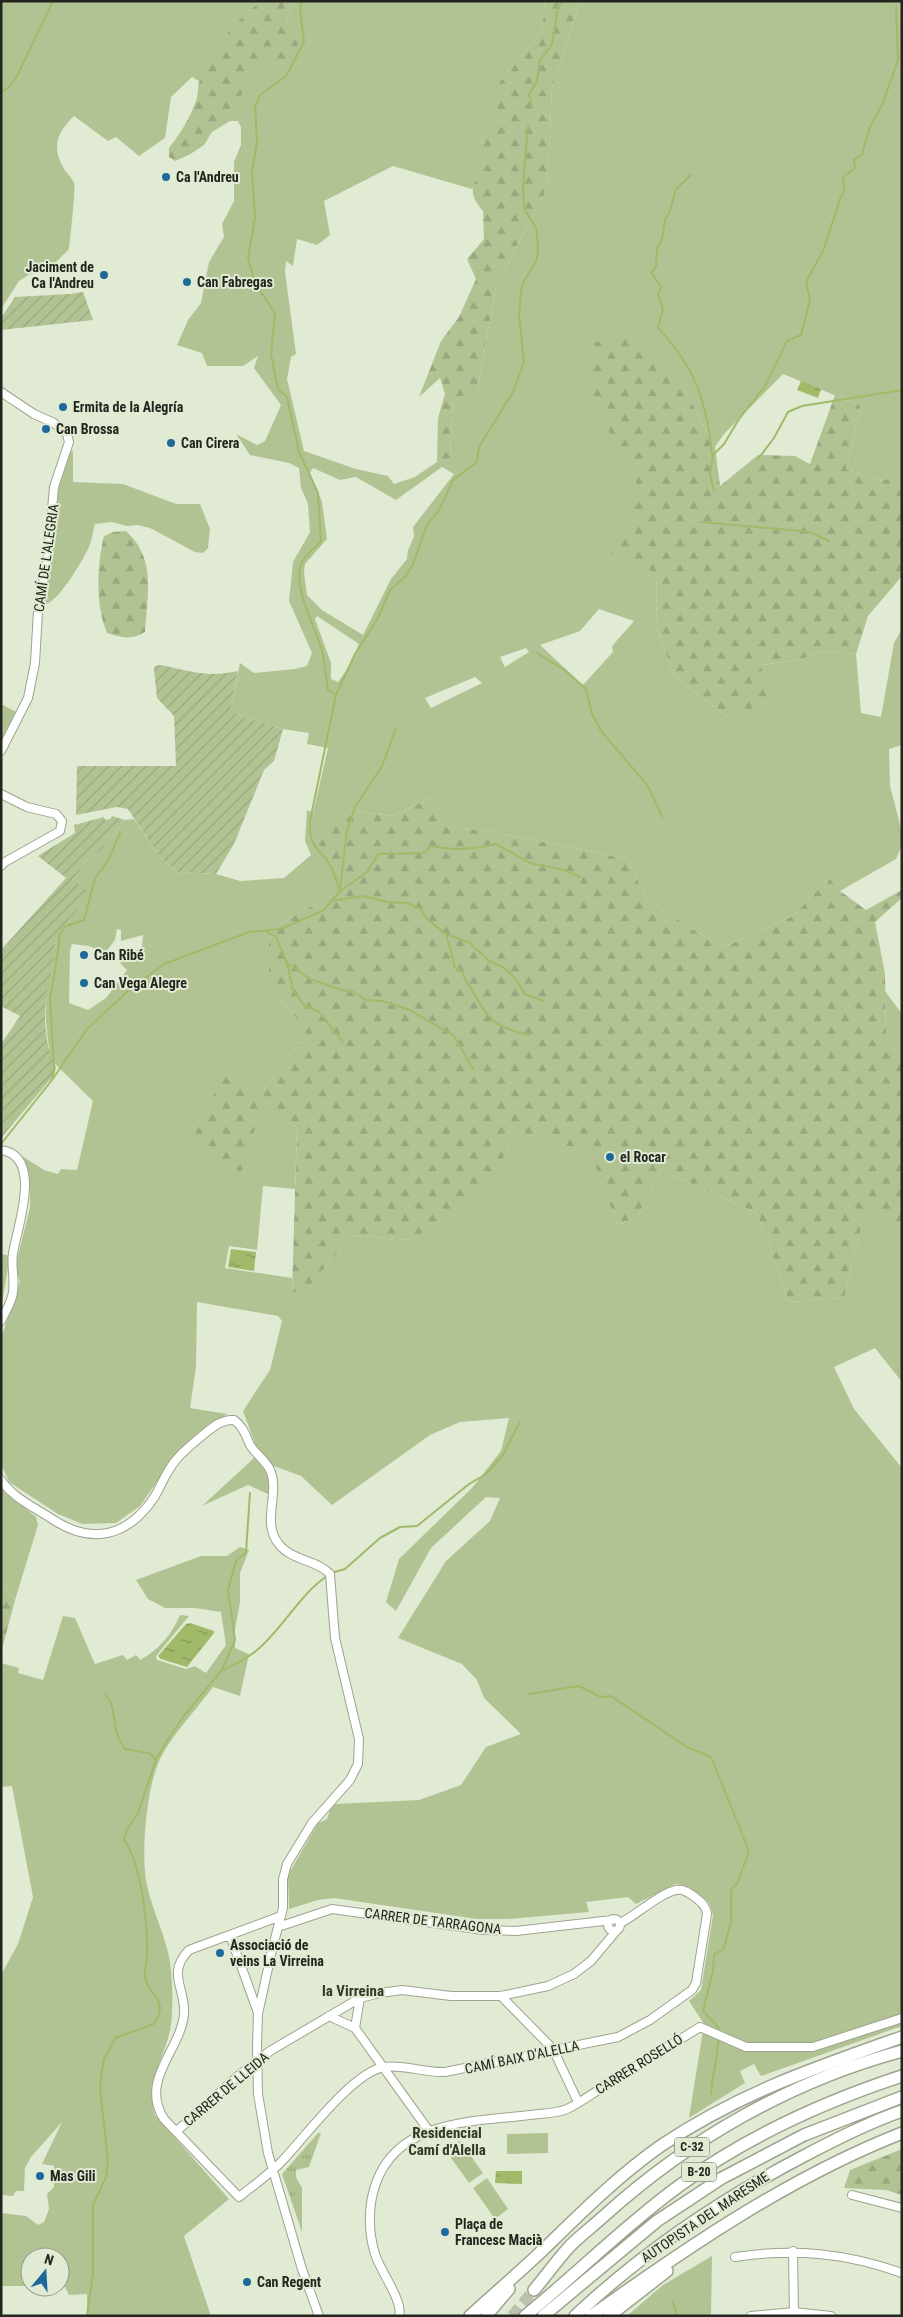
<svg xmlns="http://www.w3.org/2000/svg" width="903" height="2317" viewBox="0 0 903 2317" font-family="'Roboto Condensed',sans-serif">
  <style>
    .grass { fill: #b2c393; fill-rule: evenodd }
    .forest { fill: url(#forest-firs) }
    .park { fill: url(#park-tufts) }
    .garden { fill: url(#garden-furrows) }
    .water { fill: url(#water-ripples) }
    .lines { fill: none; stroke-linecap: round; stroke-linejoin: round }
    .stream { stroke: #a0ba69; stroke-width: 2 }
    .highway-tunnel { stroke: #bbc3af; stroke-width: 11; stroke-dasharray: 11 5.5; stroke-linecap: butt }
    .minor-casing { stroke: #9ca48f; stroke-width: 10 }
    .highway-casing { stroke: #9ca48f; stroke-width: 14 }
    .minor { stroke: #fff; stroke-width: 8 }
    .highway { stroke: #fff; stroke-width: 11 }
    .poi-dot { fill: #1e699c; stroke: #e1ead3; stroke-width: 2 }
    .labels { text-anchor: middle; stroke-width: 4; stroke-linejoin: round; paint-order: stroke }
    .shield { fill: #e1ead3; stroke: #5c6154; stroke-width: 1 }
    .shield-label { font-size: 12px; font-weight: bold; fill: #23261e }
    .poi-label { font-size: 14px; font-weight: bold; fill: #23261e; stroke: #e1ead3; text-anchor: start }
    .street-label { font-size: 14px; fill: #23261e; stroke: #e1ead3 }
    .neighbourhood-label { font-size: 15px; font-weight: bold; fill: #313826; stroke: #e1ead3 }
  </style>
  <defs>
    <pattern id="forest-firs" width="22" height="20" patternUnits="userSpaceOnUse" patternTransform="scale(1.25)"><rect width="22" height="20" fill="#b2c393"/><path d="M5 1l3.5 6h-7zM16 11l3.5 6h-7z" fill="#99a77e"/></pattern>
    <pattern id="park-tufts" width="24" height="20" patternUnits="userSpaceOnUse" patternTransform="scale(1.25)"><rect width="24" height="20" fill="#b2c393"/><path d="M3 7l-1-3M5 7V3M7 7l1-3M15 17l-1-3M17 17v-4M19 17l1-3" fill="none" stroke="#99a77e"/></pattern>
    <pattern id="garden-furrows" width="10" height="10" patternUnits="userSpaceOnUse" patternTransform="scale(1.25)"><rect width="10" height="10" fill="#b2c393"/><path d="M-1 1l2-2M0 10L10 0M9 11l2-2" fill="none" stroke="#99a77e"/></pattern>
    <pattern id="water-ripples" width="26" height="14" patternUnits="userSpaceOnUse" patternTransform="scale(1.25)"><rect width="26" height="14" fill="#a0ba69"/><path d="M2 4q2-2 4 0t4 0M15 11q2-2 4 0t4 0" fill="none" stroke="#829756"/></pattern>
  </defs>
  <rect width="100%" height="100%" fill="#e1ead3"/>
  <path class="grass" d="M1,1H262C233,19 215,52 199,81L192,77L171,97L165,138L139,156L116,137L108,141L74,116C58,132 51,145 63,167C65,172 72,177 74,183C76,190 70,238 69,249L48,270L30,274L19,281L1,309Z
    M292,1H545L542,31L498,84V116L481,138L488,162L472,189L393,166L324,201L330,235L317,245L297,239L293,266L286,261L285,272L296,354L291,357L287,379L304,451L356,469L388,476L394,484L415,477L437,462L450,458L453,397L477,392L496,286L547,189L552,89L580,1H902V475L880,481L846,469L861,406L783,374L724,434L715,447L692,403L639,473L656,573L657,628L675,677L728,717L759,665L800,660L823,651L856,654L861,713L881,717L894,643L902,629V745L889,749L890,786L902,832V845L896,859L840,891L828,879L793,916L722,948L647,900L628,859L493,832L444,826L431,798L392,816L357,812L341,871L340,891C317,906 290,914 269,933V985L300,1023V1042L262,1092L261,1109L297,1127L295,1189L263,1186L257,1250L229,1246L225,1268L292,1278V1292L308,1289L351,1235L410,1240L503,1158L516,1131L592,1153L617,1224L637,1218L661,1170L757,1213L789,1302L844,1298L867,1203L902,1225V1382L875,1348L834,1367L854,1409L902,1468V2026L761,2076L754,2064L740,2071L745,2083L689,2118L704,2024L689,2001L701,1990L713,1915L709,1903L699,1894L684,1885L675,1884L636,1904L628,1897L586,1902L589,1912L509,1919H477L334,1898L318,1900L289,1909L288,1875L318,1823L327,1819L330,1810L335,1804L419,1800L461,1785L486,1747L521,1734L484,1698L477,1680L462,1664L398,1638L446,1561L490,1521L500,1498L486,1497L431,1548L396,1611L386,1602L399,1559L472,1488L501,1451L509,1418L460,1422L430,1435L332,1505L301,1476L274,1466L268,1494L248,1485L202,1506L253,1459L257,1449L243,1411L270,1370L282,1321L278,1316L197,1302L196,1367L190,1408L227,1414L180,1449L140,1506L116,1523L82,1524L58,1514L9,1482L1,1464V1338L20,1282L15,1267L30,1208V1191L22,1156L44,1170L58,1174L61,1169L77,1170L93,1101L50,1059C48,1037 44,1015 46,993C48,975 57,958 55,939L76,912L73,880L88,859L100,851L125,820L134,819L158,855L177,872L216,874L240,881L284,878L311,855L305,841L307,810L313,813L328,748L307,744L309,733L283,729L236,714L231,708L240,663L254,673L295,669L307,666L312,653L289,601L293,562L310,532L308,504L301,488L299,468L289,463L250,455L236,434L257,445L265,441L281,405L254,368L258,356L243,366H207L202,353L177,345L188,320L201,303L209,262L224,237L222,224L234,201V162L241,145V127L238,121H230C237,104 248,65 268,61C273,61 280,63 284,64L286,26ZM442,467L454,474L413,527L414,537L408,550L407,559L391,579L363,635L322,610L307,595L304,573L305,564L327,539L322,502L310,473L313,468L340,480L356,477L396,500ZM599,609L634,621L612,646L613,652L583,685L540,645L580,631ZM317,616L359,644L350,665L338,682L331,679V663L315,619ZM526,648L529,652L505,667L500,657ZM475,677L482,683L431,708L425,698ZM117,929L121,930V941L143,935L142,946L120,963L127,970L106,998L88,1010L69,1003L70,950L72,944L89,946L105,953L115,940Z
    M73,451V482L123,484L176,504H200L210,529L208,548L203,553L195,552L150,528L137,525L127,526L112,522L95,524C93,531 92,540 89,547C83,560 57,605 43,605L58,492L67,453Z
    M1,704L16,712L1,743Z
    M885,991L902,1014V1059L886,1038Z
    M1,1254L10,1256L1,1308Z
    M1,1488L36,1517L38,1525L15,1600L1,1584Z
    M240,1547L249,1550L240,1573V1602L235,1629V1648L249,1654L240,1696L213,1687C196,1710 175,1731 161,1757C147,1784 141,1849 146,1880C150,1904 162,1928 168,1952C172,1970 173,1994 172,2013C172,2049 144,2078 155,2115L229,2199L184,2236L211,2316H85L87,2314V2294L69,2295L65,2287H60V2257H30V2286H1V2213L26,2216L38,2225L44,2222L49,2209L47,2194L54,2187V2166L42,2164L62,2122L31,2157L25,2168L24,2191H16L13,2196L1,2195V1975L18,1944L33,1897L12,1786L1,1787V1663L19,1668L18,1673L43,1680L63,1616L75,1618L95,1664L123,1655L127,1660L136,1655L140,1660C158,1651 172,1634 180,1615L189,1616L156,1656L157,1660L186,1669L195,1666L206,1673L226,1645L221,1612L195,1608H165L148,1599L136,1580L201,1556H227Z
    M548,2133V2153L507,2154V2134Z
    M460,2141L483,2173L469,2183L446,2151Z
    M487,2178L508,2209L495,2219L473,2188Z
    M712,2256L711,2316H627L663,2285Z"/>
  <path class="forest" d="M262,1H292L286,26L299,42L292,58L284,64L269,61L259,66L247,81L230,121L212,132L204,145L189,155L175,161L169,157V148C180,134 190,118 196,101C199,94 197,85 200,79C212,51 236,17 262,1Z
    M545,1H580L552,89L547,189L496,286L477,392L453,398L450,458L437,462L438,418L445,394L440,378L419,397L441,341L459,317L476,279L467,259L484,239L483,211C464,189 475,184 487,162L481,137L498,116V84L542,31Z
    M632,337L692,403L715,447L720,486L758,455L795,456L810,464L835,395L861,406L846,469L880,481L902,475V576L868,616L856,654L823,651L800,660L759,665L779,699L728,717L675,677L657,628L656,573L606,551L631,527L637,476L585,394L595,342Z
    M126,531C157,560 147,593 145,632C131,640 123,638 107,633C95,604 97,566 104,536L113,532Z
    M431,798L445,826L493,832L628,859L647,900L722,948L793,916L829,878L840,891L866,910L902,890V898L875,922L885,974L886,1038L902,1059V1225L867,1204L844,1298L789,1302L757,1213L661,1170L637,1218L617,1224L591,1153L516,1131L503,1158L463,1207L410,1240L351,1235L308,1289L292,1293L297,1127L261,1110L241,1173L194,1136L223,1076L262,1092L300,1042V1023L269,985V933C290,914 317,906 340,891L341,870L315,840L357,812L392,816Z
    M1,1584L15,1600L1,1653Z
    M902,2149V2195L886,2190L844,2188L850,2170Z"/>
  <path class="park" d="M318,2133H321L309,2167L296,2170V2177L302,2188V2232L282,2174Z"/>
  <path class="garden" d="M83,292L93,320L1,330V318L15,297L70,294Z
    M160,665C193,671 204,678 238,671L231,708L236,714L283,729L274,761L264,770L234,844L216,874L177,872L158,855L128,809L117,807L76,815L77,766H176L174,716L157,698L154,669L155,666Z
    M112,816L125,820L100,851L88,859L73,880L86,890L76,912L55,939C57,956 50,973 47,990C43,1009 45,1052 56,1067L54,1075L1,1138V1044L20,1016L1,1006V950L66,878L38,856L75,833L74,825L104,817L105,820L110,819Z"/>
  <path class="water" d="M801,381L821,389L818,398L797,390Z
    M231,1249L256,1252L254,1271L228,1267Z
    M190,1623L214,1631V1633L187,1667L161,1659L158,1656L186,1624Z
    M496,2171H522V2184L495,2183Z"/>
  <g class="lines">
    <path class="stream" d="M302,1L300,8L304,42L286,76L260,95L255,107L257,141L252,173L255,218L248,258L255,283L275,313L271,354L278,389L287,397L299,452L318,493L321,542C314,548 306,554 302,562C291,586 316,628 322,651C325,664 326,677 328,690L336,695L310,821C309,849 318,846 330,865C335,873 337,883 340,891
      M1,92L8,88L16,78L53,1
      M532,107L529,95L537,81L540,60L552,44L558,7L563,1
      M691,175L676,189L670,211L665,219L662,239L657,249L656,267L651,272L661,287L658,294L663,309L658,327C666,337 675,347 682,358C701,385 709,422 712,454
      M758,459L774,438L788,412L802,406L902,390
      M714,491L710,474L713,455L724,444L739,419L765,386L787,341L801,335L810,300L806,282L823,251L840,199L844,191L843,177L855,168L854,160L862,154L870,127L883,103L898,60L896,7
      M701,522L810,532L829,541
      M537,653L563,669L586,689L592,714L601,731L648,786L662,817
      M336,695L355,654L378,618L390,590L406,576L413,564L427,525L439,510L453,480L477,462L479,447L513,392L524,362L519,314L522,285L537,259L538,247L536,228L524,208L523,186L528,126
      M340,889L347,830L355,807L382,766L396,728
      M331,901L363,896L387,902L407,903L421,909L427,919L446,934L470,943L489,961L503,967L516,979L525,994L544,1001
      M266,931L276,937L287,963L310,979L342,990L354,992L366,1000L382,1001L410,1010L454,1036L473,1069
      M446,935C449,946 454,956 454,967L462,971C464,980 469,984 473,992C489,1022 496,1027 529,1035
      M287,963L293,990L303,1004L319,1012L343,1042
      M52,1080L87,1029L128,991L164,964L249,932L281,929L324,910L340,891L367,872L378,854L424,853L431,846C454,851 473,849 496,844L530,863L564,870L580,877
      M1,1144L52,1080L54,1069L50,999L59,945V935L66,926L84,920L95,878L109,859L120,833
      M331,1573L345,1569L380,1538L400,1527L417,1526L469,1484L486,1474L503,1455L520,1422
      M223,1670C234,1665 246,1659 256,1651C283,1629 298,1596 327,1576
      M105,1694C119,1709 109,1728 125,1749L149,1753L156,1760
      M529,1694L579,1686L601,1697L611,1696L687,1747L711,1757L749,1851L738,1882L731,1890V1922L724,1948L714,1955L713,1971L703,2011L719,2028
      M711,2094C712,2075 718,2059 718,2040
      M673,2302L677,2316
      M87,2316L93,2273V2205L106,2177L108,2161L100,2088L102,2071L104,2059L115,2038L154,2024C171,1999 146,1995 145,1976C144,1970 147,1963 147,1956C148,1926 142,1865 124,1840L126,1831L138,1813L156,1760L165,1744L183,1717L222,1670L235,1640L228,1590L236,1561L246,1552L250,1493"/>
    <path class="highway-tunnel" d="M512,2316L534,2290"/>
    <defs>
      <path id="minor" d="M1,392L34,414L54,423L67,434L69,442L54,487L48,555L38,611L35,663L28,698L1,751
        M1,794L27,807L56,814L62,821L60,831L5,862L1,866
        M1,1150C44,1156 17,1228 13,1253C11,1266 15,1279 13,1292C12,1302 5,1312 1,1321
        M1,1480C13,1498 34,1507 52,1519C93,1546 129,1536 155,1496C162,1484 167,1470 176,1460C184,1450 195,1442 204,1434C213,1427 222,1419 234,1420C243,1426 246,1436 250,1445C256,1455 267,1461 271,1472C279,1495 262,1522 278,1543C291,1561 316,1559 330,1574L335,1638L359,1739L358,1764L350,1780L312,1823L287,1864L283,1879V1908L272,1950L258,2014L257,2046L258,2094L268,2153L302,2269L319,2316
        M281,1916L189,1950C166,1974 186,1988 184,2014C181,2050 139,2080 164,2119L239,2197C254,2185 270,2174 283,2160C305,2137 353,2072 384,2067C404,2064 424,2073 445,2072L618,2037L650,2020L692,1990L696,1983L707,1914C706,1906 702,1903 696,1898C692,1895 687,1891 682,1890C667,1886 635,1917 620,1923
        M608 1925a6 6 0 1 1 12 0a6 6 0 1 1-12 0Z
        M278,1927L332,1909L484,1930L516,1931L612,1920
        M230,1935L258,2013
        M501,1996L553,2049L578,2102
        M329,2016L355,2028L429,2131
        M355,2028L360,1998
        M177,2131L238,2076L270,2051L360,1998L380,1993L402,1990L451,1996H501L548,1986L574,1974L591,1961L617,1930
        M852,2195L902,2208
        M793,2251L794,2316
        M735,2257C793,2248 846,2253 902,2273
        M399,2316C404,2302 379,2269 375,2254C368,2231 368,2205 376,2183C399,2119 474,2122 530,2115C542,2113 556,2114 567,2109C582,2102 596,2091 609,2083C639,2064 670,2046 700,2027L746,2047H813L902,2018
        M751,2316L794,2312L831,2316"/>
      <path id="highway" d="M534,2290C546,2276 557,2260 570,2246C581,2235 593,2226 604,2216C689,2139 791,2081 902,2051
        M470,2316C495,2293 521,2271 546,2247C583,2211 619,2175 662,2145C740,2093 814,2068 902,2037
        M486,2316L509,2289
        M525,2316C577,2274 624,2226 679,2186C746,2137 823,2102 902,2076
        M543,2316L657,2221L722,2178L804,2135L902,2097
        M575,2316C642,2253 720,2200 802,2157C834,2140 867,2123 902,2111
        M591,2316C689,2246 790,2177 902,2133
        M609,2316L667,2271"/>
    </defs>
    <use href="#minor" class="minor-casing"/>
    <use href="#highway" class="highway-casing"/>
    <use href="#minor" class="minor"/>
    <use href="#highway" class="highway"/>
  </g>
  <g class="poi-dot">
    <circle cx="166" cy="177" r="5"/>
    <circle cx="104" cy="275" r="5"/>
    <circle cx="187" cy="282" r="5"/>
    <circle cx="63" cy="407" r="5"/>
    <circle cx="46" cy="429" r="5"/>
    <circle cx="171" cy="443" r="5"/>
    <circle cx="84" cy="955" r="5"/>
    <circle cx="84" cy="983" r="5"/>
    <circle cx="610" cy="1157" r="5"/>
    <circle cx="220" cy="1953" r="5"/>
    <circle cx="40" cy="2176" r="5"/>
    <circle cx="445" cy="2232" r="5"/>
    <circle cx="247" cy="2282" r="5"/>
  </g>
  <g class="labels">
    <g class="shield">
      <rect x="674.5" y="2137.5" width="35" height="19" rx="4"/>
      <rect x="681.5" y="2162.5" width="35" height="19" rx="4"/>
    </g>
    <g class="shield-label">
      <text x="692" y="2151">C-32</text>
      <text x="699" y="2176">B-20</text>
    </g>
    <g class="poi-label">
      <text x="176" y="182">Ca l'Andreu</text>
      <text x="94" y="272" text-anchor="end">Jaciment de<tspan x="94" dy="16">Ca l'Andreu</tspan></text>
      <text x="197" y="287">Can Fabregas</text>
      <text x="73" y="412">Ermita de la Alegría</text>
      <text x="56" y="434">Can Brossa</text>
      <text x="181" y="448">Can Cirera</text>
      <text x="94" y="960">Can Ribé</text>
      <text x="94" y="988">Can Vega Alegre</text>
      <text x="620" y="1162">el Rocar</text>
      <text x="230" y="1950">Associació de<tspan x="230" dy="16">veins La Virreina</tspan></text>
      <text x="50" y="2181">Mas Gili</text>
      <text x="455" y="2229">Plaça de<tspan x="455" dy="16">Francesc Macià</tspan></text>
      <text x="257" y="2287">Can Regent</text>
    </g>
    <g class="street-label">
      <text transform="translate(46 558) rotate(-82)" y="5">CAMÍ DE L'ALEGRIA</text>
      <text transform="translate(433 1921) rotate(7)" y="5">CARRER DE TARRAGONA</text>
      <text transform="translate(522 2057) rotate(-12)" y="5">CAMÍ BAIX D'ALELLA</text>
      <text transform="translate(639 2064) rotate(-32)" y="5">CARRER ROSELLÓ</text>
      <text transform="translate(226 2089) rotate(-40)" y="5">CARRER DE LLEIDA</text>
      <text transform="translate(705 2217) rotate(-34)" y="5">AUTOPISTA DEL MARESME</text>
    </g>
    <g class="neighbourhood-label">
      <text x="353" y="1996">la Virreina</text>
      <text x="447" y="2138">Residencial<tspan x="447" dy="17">Camí d'Alella</tspan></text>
    </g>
  </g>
  <rect width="903" height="2317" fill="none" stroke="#23261e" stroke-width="5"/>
  <g transform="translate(45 2272) rotate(18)"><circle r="24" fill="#e1ead3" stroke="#959c8b"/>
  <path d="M0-4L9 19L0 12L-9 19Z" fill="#1e699c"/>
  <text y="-8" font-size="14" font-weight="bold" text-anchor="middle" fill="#23261e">N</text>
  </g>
</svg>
